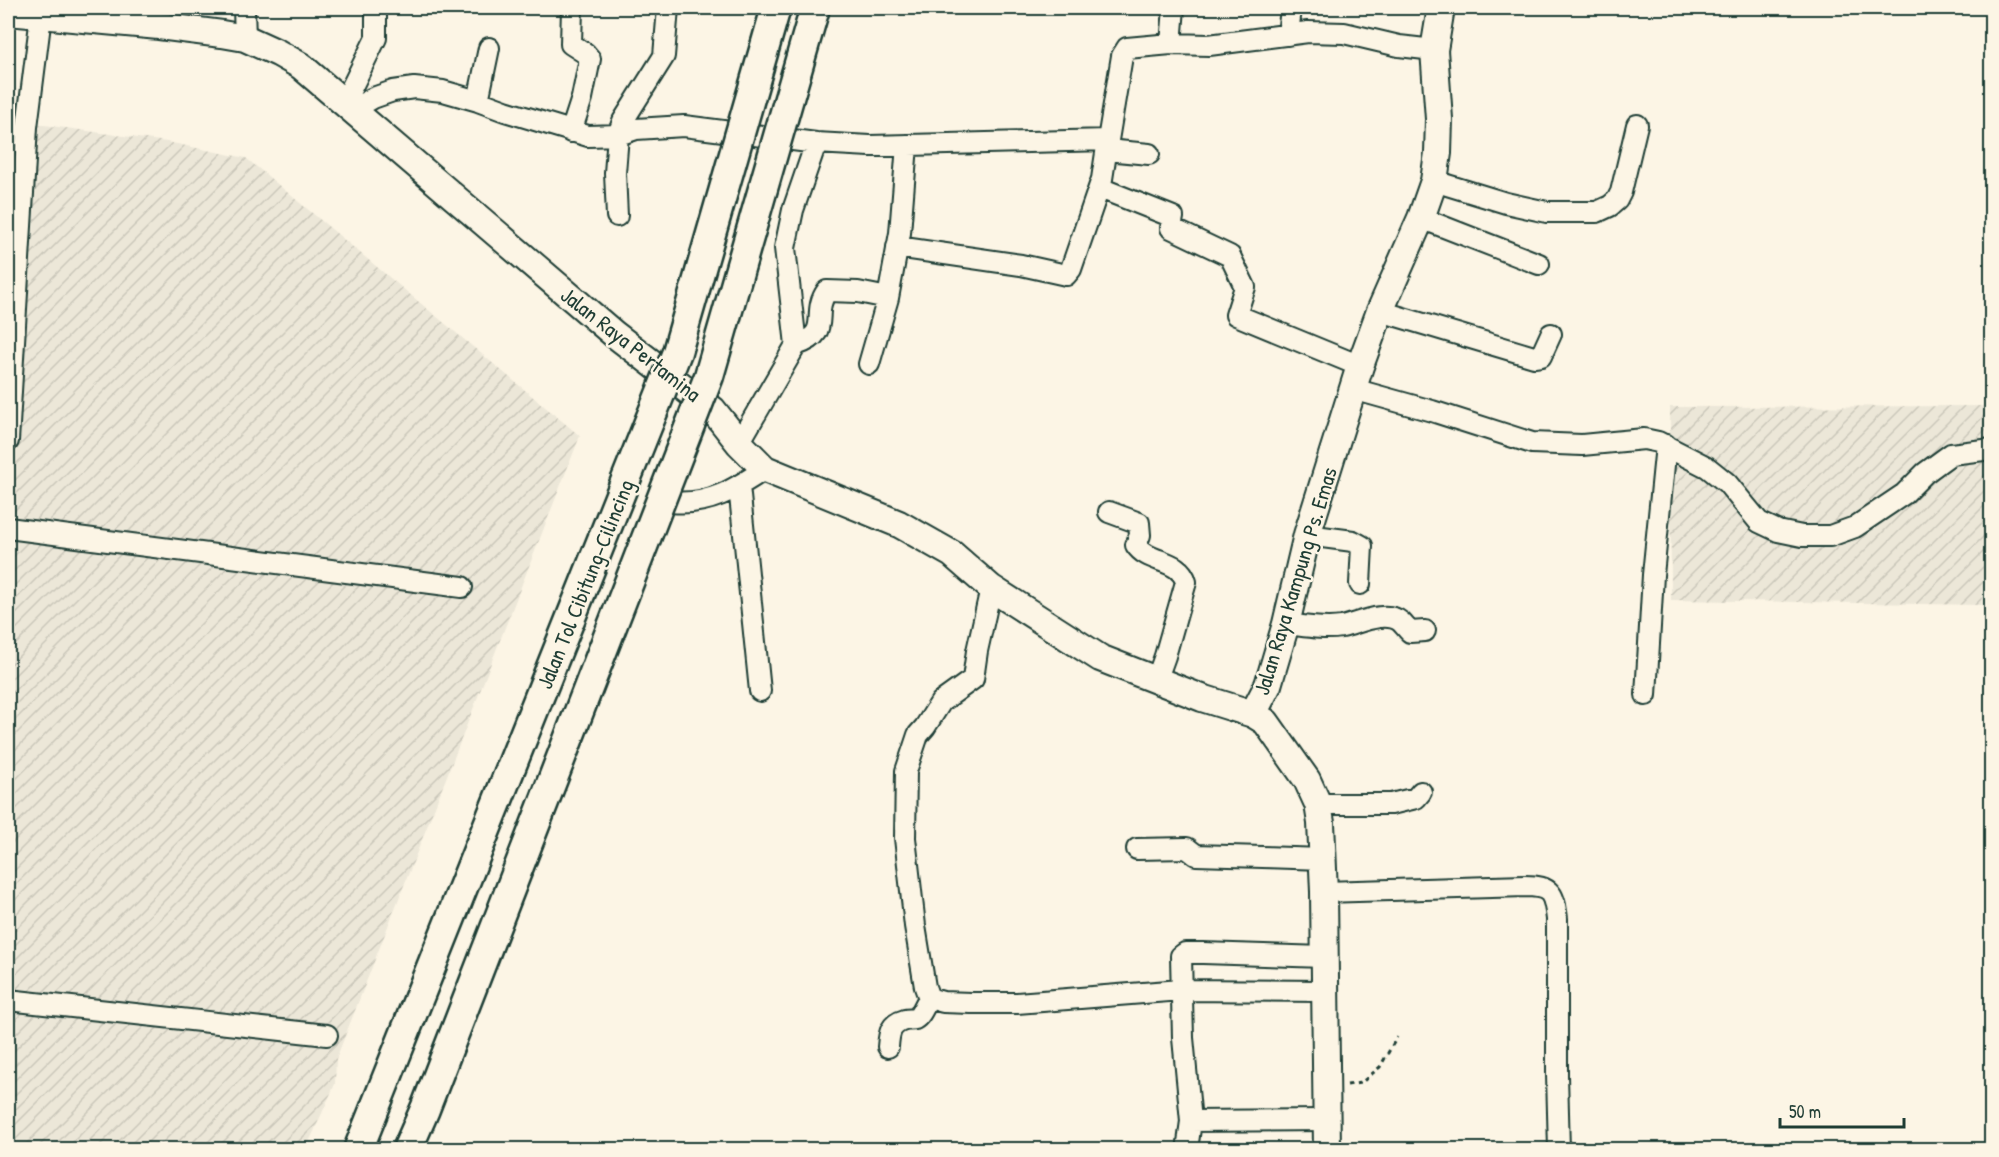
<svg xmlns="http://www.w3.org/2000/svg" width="1999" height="1157" viewBox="0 0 1999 1157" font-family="'Patrick Hand',sans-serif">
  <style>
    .industrial { fill: url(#industrial-furrows) }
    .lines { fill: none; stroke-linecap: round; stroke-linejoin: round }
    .minor-casing { stroke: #1f3d34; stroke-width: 24 }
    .major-casing { stroke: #1f3d34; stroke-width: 30 }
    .path { stroke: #1f3d34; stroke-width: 3; stroke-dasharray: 4.5 4.5; stroke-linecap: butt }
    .minor { stroke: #fcf5e5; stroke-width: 20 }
    .major { stroke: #fcf5e5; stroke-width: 26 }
    .highway-bridge-casing { stroke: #1f3d34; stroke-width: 33; stroke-linecap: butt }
    .highway-bridge { stroke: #fcf5e5; stroke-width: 28 }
    .labels { text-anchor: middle; stroke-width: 5; stroke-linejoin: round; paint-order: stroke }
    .street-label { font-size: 22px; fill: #1f3d34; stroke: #fcf5e5 }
  </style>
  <defs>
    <pattern id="industrial-furrows" width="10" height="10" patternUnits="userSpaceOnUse" patternTransform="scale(1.5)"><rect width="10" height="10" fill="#ece7d8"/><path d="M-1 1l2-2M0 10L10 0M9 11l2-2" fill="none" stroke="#cac7ba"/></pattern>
  </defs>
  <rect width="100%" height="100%" fill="#fcf5e5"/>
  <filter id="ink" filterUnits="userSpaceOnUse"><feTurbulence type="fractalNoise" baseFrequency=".0167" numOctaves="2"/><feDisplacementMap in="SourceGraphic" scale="12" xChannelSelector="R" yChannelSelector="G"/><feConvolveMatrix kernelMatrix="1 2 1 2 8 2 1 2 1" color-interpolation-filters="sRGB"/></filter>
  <g filter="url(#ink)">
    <path class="industrial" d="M8,120L167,142L246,158L580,436L336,1059L335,1084L306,1149L8,1150Z
      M1990,406L1982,605L1671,600L1670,407Z"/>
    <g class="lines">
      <defs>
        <path id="minor" d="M244,8L245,38
          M1288,35L1291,8
          M1171,44L1174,8
          M478,101L489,48
          M344,103L376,38V8
          M352,110L373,98L393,91L414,88L443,91L478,101L505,111L588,136L618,135L636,129L684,126L816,143L870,146L1108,140L1122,56L1127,48L1171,44L1209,45L1308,32L1344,33L1399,46L1434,50
          M571,132L582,98L590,59L585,53L571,44L572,8
          M1107,150L1149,154
          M1434,181L1506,203L1547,212H1597L1610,206L1617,200L1621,192L1637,125
          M1100,188L1173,217L1171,228L1230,256L1245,287L1236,315L1360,366
          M617,216L615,173L618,135L623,121L664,56L668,8
          M1421,218L1539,264
          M897,247L1021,265L1066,275L1071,269L1102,179L1108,140
          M1380,311L1534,357L1541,356L1551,334
          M796,345L785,248L793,210L816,143
          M869,364L888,298L900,233L907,145
          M1353,389L1432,411L1532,443L1582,445L1644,439L1658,442L1707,467L1727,483L1759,522L1778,531L1802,536H1830L1855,527L1904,494L1925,473L1951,454L1992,449
          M8,441L27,127L41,16
          M739,443L796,345C834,333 810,314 827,291L858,292L888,298
          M739,486L760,691
          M671,502C709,506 735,489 765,469
          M1109,512L1139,523L1140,535L1136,545C1148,564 1180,558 1186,582L1165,656L1156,681
          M8,528L462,587
          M1307,535L1353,541L1362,546L1360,584
          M991,588L977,651L973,679L941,702L925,727L918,735L906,771L905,838L915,926L925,987L929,998L943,1002L971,1003H1017L1181,990L1324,991
          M1286,624C1304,626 1323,630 1342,627C1357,624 1386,609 1401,622C1404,625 1407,629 1410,632L1425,631
          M1646,695L1653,575L1666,445
          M1318,804H1391L1416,798L1421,792
          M1137,849L1187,848L1196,855L1323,859
          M1324,892L1525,886C1552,886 1554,894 1557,919V1075L1559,1150
          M8,1000L327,1035
          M888,1047C889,1033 890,1024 905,1020C908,1019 912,1020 915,1019C921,1016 925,1004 929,998
          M1191,1121L1327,1120
          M1187,1150L1191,1121L1183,1038L1181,956L1185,953H1203L1324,957"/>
        <path id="major" d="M8,12L159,26L222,34L245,38L278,53L301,66L614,334L713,410L739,443L765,469L899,524L952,554L991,588L1100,658L1202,698L1253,714L1266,722L1307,780L1318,804L1321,823L1324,892L1327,1150
          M1253,714L1268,685L1286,624L1307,535L1360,366L1380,311L1421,218L1434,181L1438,153L1439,119L1434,50L1441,8"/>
      </defs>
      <use href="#minor" class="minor-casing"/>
      <use href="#major" class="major-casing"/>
      <path class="path" d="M1347,1085L1361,1083L1380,1067L1397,1037"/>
      <use href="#minor" class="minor"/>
      <use href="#major" class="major"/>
      <defs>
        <path id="highway-bridge" d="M358,1150L677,352L776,8
          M407,1150L425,1109L709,376L815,8"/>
      </defs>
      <use href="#highway-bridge" class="highway-bridge-casing"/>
      <use href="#highway-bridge" class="highway-bridge"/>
    </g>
  </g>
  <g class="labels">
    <g class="street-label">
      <text transform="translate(631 344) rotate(38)" y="8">Jalan Raya Pertamina</text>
      <text transform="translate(1295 581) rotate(-73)" y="8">Jalan Raya Kampung Ps. Emas</text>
      <text transform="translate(585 584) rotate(-68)" y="8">Jalan Tol Cibitung–Cilincing</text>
    </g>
  </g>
  <rect width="1999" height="1157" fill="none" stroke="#fcf5e5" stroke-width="30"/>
  <rect x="15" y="15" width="1969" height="1127" fill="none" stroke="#1f3d34" stroke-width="2" filter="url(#ink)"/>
  <path d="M1780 1118v9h124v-9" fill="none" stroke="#1f3d34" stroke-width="3"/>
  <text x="1789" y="1118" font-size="18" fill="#1f3d34" stroke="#fcf5e5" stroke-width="4.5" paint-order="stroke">50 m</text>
</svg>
